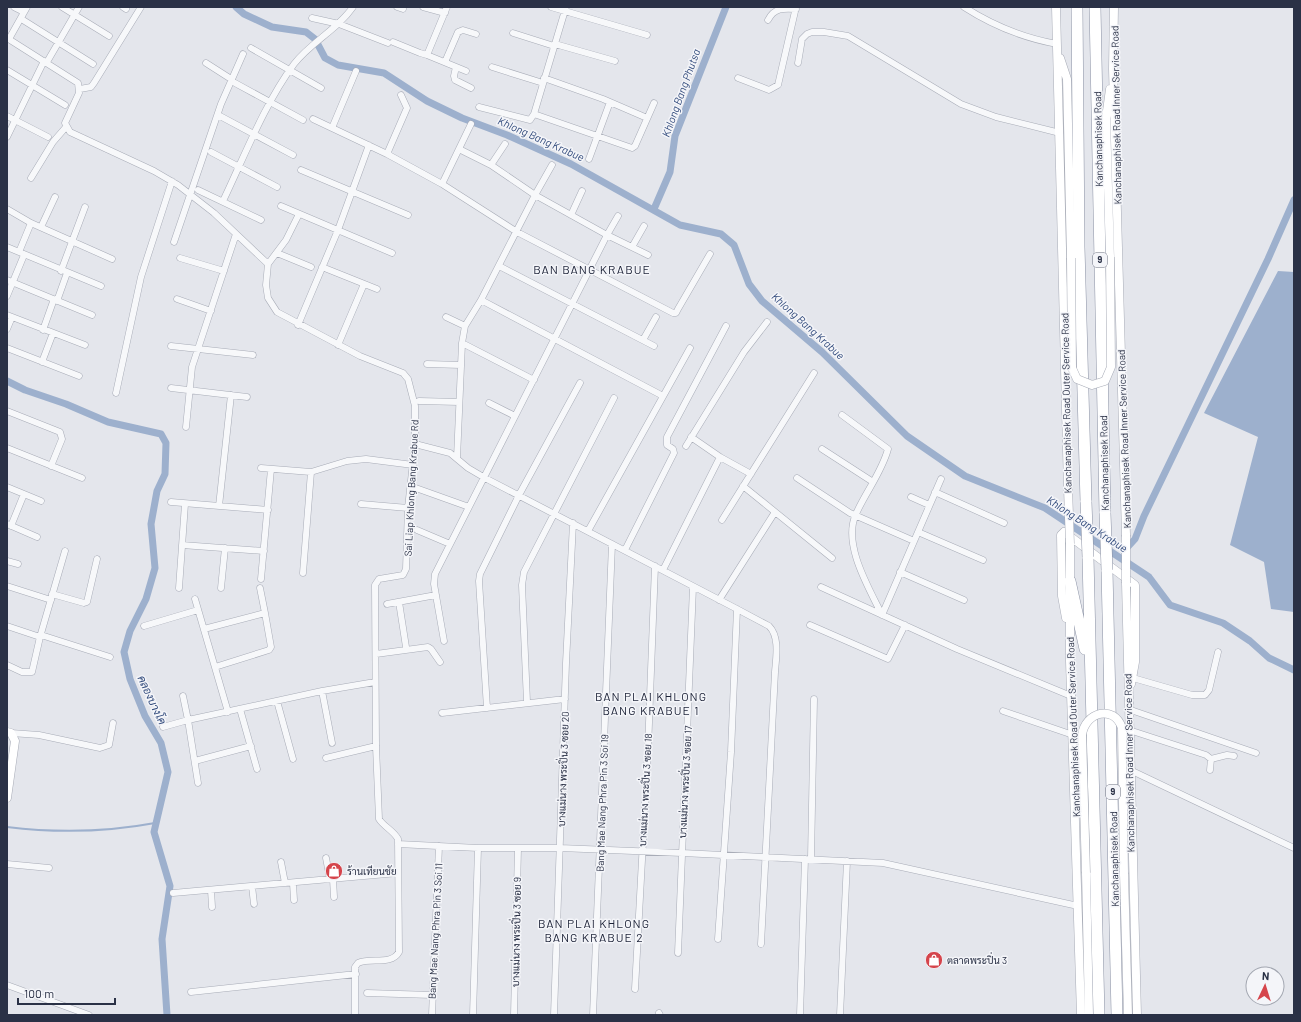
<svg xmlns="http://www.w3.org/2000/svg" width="1301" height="1022" viewBox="0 0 1301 1022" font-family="Barlow,Sarabun,sans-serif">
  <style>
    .water { fill: #9db0cd }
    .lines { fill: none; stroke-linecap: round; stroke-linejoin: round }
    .stream { stroke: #9db0cd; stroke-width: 2 }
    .canal { stroke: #9db0cd; stroke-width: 7 }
    .street-casing { stroke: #a8acb7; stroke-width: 7 }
    .secondary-casing { stroke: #a8acb7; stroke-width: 9 }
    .highway-casing { stroke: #8a91a4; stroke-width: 12 }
    .street { stroke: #f7f8fa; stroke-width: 6 }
    .secondary { stroke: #fff; stroke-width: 8 }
    .highway { stroke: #fff; stroke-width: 11 }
    .secondary-bridge-casing { stroke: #a8acb7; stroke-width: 9; stroke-linecap: butt }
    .highway-bridge-casing { stroke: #8a91a4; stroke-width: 12; stroke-linecap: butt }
    .secondary-bridge { stroke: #fff; stroke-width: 8 }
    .highway-bridge { stroke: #fff; stroke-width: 11 }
    .labels { text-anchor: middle; stroke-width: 3; stroke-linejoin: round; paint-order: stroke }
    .shield { fill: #f4f5f9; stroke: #676c7c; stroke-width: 1 }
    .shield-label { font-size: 9px; font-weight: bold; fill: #2a3146 }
    .street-label { font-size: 10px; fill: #2a3146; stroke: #f4f5f9 }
    .poi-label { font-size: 10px; fill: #2a3146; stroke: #f4f5f9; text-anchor: start }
    .water-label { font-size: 11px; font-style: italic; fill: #324b7c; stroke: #f4f5f9 }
    .quarter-label { font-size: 12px; letter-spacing: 1px; fill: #1c2237; stroke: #f4f5f9 }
  </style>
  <rect width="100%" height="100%" fill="#e4e6ec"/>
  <path class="water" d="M1278,271L1294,272V612L1271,609L1264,562L1230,545L1258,437L1204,413Z"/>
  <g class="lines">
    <path class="stream" d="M7,827C56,833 107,832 155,823"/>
    <path class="canal" d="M236,7L244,14L272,27L306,32L315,39L325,58L338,65L384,73L427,101L462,118L507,135L571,164L680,225L721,234L734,245L749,284L762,301L822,352L907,436L965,476L1045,508L1149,577L1170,605L1223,623L1250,641L1269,658L1294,670
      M654,209L670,172L675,136L726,7
      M7,381L25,390L66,404L108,422L161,434L166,443L165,474L157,491L151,524L155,568L146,599L130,631L124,652L130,679L145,716L161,743L168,772L154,832L170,886L162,939L167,1015
      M1124,551L1135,539L1144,516L1268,259L1294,200"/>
    <defs>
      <path id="street" d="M14,7L24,12
        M62,7L109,36
        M123,7L126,9
        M397,7L403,9
        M423,7L445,13
        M551,7L647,35
        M964,7C992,25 1024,38 1057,44
        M312,18L339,24L388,43
        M23,20L93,64
        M768,20C774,8 783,8 796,9
        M513,33L554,46
        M7,38L78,83L79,93L65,123L70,132L154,171L178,185L214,213L268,264L266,285L268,298L277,312L360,356L403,373L408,379L415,406V444L408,508L406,569L403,575L379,579L375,585L376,746L379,819C384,827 393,830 398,839L399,952C391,966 371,957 358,963L355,967V1015
        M9,39L27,7
        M393,42L420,53L427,55L447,7
        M555,44L615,61
        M251,48L321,88
        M427,55L466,71
        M47,62L79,7
        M445,62L458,32L463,30L476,34
        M206,63L231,79
        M798,63L802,39L807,34L812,32H824L848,36L961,104L996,117L1060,133
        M456,67L454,76L455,80L471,88
        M492,67L543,83
        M7,70L65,105
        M544,78L603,99L647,118
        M738,78L769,90L778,85L796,7
        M235,83L303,120
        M80,89L91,87L94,83L141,7
        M479,107L530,120L534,114L566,7
        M534,114L632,148L635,146L654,103
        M7,116L48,137
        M220,116L293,155
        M313,119L387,154L442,184L517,232L673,313H676L678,309L710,254
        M332,128L356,71
        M7,137L44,61
        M459,149L491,165L535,195L607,235L648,255
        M211,152L277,187
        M387,154L407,108L401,95
        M589,159L610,102
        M491,165L505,144
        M301,170L408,215
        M31,178L53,142L66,127
        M442,184L471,124
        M198,190L261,220
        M223,201C244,157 265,103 294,64C311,42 337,30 353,7
        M281,206L392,253
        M7,209L31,223L112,259
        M571,215L582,191
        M41,227L55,197
        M174,242L221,104L243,54
        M7,247L101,286
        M632,247L644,226
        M19,252L31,223
        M277,253L311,267
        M180,258L224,271
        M268,264L286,240L299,214
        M499,266L654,346
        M322,267L377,289
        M61,271L85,207
        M7,280L92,315
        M7,296L24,255
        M177,299L211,311
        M481,300L663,396
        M57,301L67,273
        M7,315L85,345
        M446,317L465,326
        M298,325L338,230L369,145
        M7,329L12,317
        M43,330L54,299
        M643,340L656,317
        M462,343L534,380
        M338,345L364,284
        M171,346L253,355
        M7,348L79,376
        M42,362L53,333
        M427,364L461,365
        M171,388L247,397
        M116,393L141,277L172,181
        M419,401L459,402
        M489,403L515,416
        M7,411L60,432L62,439L51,466
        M842,415L888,449C882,472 865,493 856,514C842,544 869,588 882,615
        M186,427L192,367L236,234
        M691,437L720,457L751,474
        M415,444L450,453L468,468L485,478L737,609L769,626C780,637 776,658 775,672L761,944
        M686,446L744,352L767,322
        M7,448L82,478
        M822,449L873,482
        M457,458L462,343L465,326L481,300L535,195L552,165
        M261,468L311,472L347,461L366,459L413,465
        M797,478L850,513L914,541
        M743,486L832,558
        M7,487L41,501
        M413,487L469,507
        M935,492L1004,523
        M911,497L929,505
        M171,502L268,510
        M361,504L408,508
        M219,506L231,395
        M722,520L814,373
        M7,524L37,537
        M11,526L24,494
        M417,530L450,544
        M588,531L690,348
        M918,532L983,560
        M182,545L264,551
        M625,550L674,453L673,449L667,445V437L726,326
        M7,561L18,564
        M663,570L720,457
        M900,572L964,600
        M303,573L311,472
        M261,579L271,469
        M7,586L51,600
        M821,587L957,649L1071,696
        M179,588L185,504
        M221,588L225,548
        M260,588L265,613
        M52,594L84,603L87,602L97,559
        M195,599L228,712
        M719,600L775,512
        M399,602L406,647
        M387,604L436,595
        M882,615L941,479
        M810,625L888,659L905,625
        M7,626L40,637
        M144,626L198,610
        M204,629L265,613L271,647L269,650L215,667
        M41,635L110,657
        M444,641L434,584L435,574L607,235L618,216
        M376,654L428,647L431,649L440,662
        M7,665L22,672H32L40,637L65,551
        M1133,678L1192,695H1205L1209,690L1218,652
        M322,691L332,743
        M277,701L293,759
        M527,702L522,585L524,572L614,398
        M487,708L479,581L480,574L519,495L580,383
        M240,709L257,769
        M1128,709L1256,753
        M1003,711L1073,735
        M442,713L565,699
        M163,727L188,720L183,696
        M1129,730L1206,755L1211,759L1210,770
        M11,733L39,735L100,748L109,745L113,723
        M326,758L376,746
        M1211,759L1227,755L1234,756
        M195,761L251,746
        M1130,770L1294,848
        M198,783L188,720L322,691L375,682
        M398,844L478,848H560L682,853L883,863L1078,906
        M326,858L330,879
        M811,859L814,699
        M281,862L285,883
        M7,864L49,868
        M333,879L334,897
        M293,883L294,900
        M252,886L254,904
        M211,890L212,907
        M173,893L398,873
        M718,939L731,752L737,609
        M678,953L693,587
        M7,985L89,1015
        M635,989L648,749L655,566
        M191,992L356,974
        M367,993L432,995
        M659,1013L660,1015
        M432,1015L439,846
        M473,1015L478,848
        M514,1015L518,848
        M554,1015L566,663L573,523
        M593,1015L612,544
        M800,1015L805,859
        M840,1015L847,861"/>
      <path id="secondary" d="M1056,7L1068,488
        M1114,7L1113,69L1126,535
        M1060,58L1067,79L1071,258
        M1110,257L1106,118L1110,89
        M1070,544V661L1081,1015
        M1126,583L1137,1015
        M1066,618L1062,596L1061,535L1064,532L1135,585V662L1131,684
        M7,732L11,733L15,741L7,798
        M1086,873L1089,1015
        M1124,874L1128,1015"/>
      <path id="highway" d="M1077,7L1079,247L1086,502
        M1095,7L1105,513
        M1088,557L1099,1015
        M1107,570L1117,1015
        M1070,581L1085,649"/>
    </defs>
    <use href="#street" class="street-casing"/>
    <use href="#secondary" class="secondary-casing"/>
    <use href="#highway" class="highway-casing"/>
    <use href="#street" class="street"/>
    <use href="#secondary" class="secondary"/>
    <use href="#highway" class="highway"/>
    <defs>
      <path id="secondary-bridge" d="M1071,258L1072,368L1077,379L1092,385L1105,381L1111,367L1110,257
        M1068,488L1070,544
        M1126,583V535
        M1086,873L1082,735C1085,712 1114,704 1122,728L1124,874"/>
      <path id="highway-bridge" d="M1086,502L1088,557
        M1105,513L1107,570"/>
    </defs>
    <use href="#secondary-bridge" class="secondary-bridge-casing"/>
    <use href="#highway-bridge" class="highway-bridge-casing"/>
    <use href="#secondary-bridge" class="secondary-bridge"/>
    <use href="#highway-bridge" class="highway-bridge"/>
  </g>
  <defs>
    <symbol id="shop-disc" viewBox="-11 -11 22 22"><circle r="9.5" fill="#d5444b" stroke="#f4f5f9"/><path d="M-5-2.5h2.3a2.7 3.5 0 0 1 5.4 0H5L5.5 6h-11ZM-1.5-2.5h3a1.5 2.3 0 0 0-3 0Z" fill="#fff"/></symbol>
  </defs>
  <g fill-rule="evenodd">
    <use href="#shop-disc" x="324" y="861" width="20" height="20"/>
    <use href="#shop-disc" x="924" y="950" width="20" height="20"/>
  </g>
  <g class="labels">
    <g class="shield">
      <rect x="1093" y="253" width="14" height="14" rx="3"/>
      <rect x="1106" y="785" width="14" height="14" rx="3"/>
    </g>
    <g class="shield-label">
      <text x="1100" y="263">9</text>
      <text x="1113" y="795">9</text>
    </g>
    <g class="street-label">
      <text transform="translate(1116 115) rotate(-91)" y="4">Kanchanaphisek Road Inner Service Road</text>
      <text transform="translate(1098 139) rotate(-91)" y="4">Kanchanaphisek Road</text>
      <text transform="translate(1066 403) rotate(-91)" y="4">Kanchanaphisek Road Outer Service Road</text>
      <text transform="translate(1124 439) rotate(-92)" y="4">Kanchanaphisek Road Inner Service Road</text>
      <text transform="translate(1104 463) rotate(-91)" y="4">Kanchanaphisek Road</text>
      <text transform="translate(411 488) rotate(-87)" y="4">Sai Liap Khlong Bang Krabue Rd</text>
      <text transform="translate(1073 727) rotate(-92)" y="4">Kanchanaphisek Road Outer Service Road</text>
      <text transform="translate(1129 763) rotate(-91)" y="4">Kanchanaphisek Road Inner Service Road</text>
      <text transform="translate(563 769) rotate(-88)" y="4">บางแม่นาง พระปิ่น 3 ซอย 20</text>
      <text transform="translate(685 782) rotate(-87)" y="4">บางแม่นาง พระปิ่น 3 ซอย 17</text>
      <text transform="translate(645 790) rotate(-87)" y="4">บางแม่นาง พระปิ่น 3 ซอย 18</text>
      <text transform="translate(602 803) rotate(-88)" y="4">Bang Mae Nang Phra Pin 3 Soi 19</text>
      <text transform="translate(1114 859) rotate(-91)" y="4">Kanchanaphisek Road</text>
      <text transform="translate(435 931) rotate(-87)" y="4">Bang Mae Nang Phra Pin 3 Soi 11</text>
      <text transform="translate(516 932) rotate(-89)" y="4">บางแม่นาง พระปิ่น 3 ซอย 9</text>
    </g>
    <g class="poi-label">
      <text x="347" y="875">ร้านเทียนชัย</text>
      <text x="947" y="964">ตลาดพระปิ่น 3</text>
    </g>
    <g class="water-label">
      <text transform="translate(681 93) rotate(-70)" y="4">Khlong Bang Phutsa</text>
      <text transform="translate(541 139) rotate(24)" y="4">Khlong Bang Krabue</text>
      <text transform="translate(808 326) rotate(42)" y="4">Khlong Bang Krabue</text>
      <text transform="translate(1087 524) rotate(33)" y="4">Khlong Bang Krabue</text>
      <text transform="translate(152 700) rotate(65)" y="4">คลองบางโค</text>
    </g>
    <g class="quarter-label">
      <text x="592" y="274">BAN BANG KRABUE</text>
      <text x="651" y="701">BAN PLAI KHLONG<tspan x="651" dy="14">BANG KRABUE 1</tspan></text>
      <text x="594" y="928">BAN PLAI KHLONG<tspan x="594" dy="14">BANG KRABUE 2</tspan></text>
    </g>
  </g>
  <rect width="1301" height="1022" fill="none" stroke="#2a3146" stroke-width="16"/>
  <g transform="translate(1265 986) rotate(4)"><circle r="19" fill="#f4f5f9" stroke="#a3a7b1"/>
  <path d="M0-3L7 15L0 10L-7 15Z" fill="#d5444b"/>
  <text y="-6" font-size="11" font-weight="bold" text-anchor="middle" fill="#2a3146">N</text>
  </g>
  <path d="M18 998v6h97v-6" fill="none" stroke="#2a3146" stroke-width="2"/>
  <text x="24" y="998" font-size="12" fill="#2a3146" stroke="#f4f5f9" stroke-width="3" paint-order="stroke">100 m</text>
</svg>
